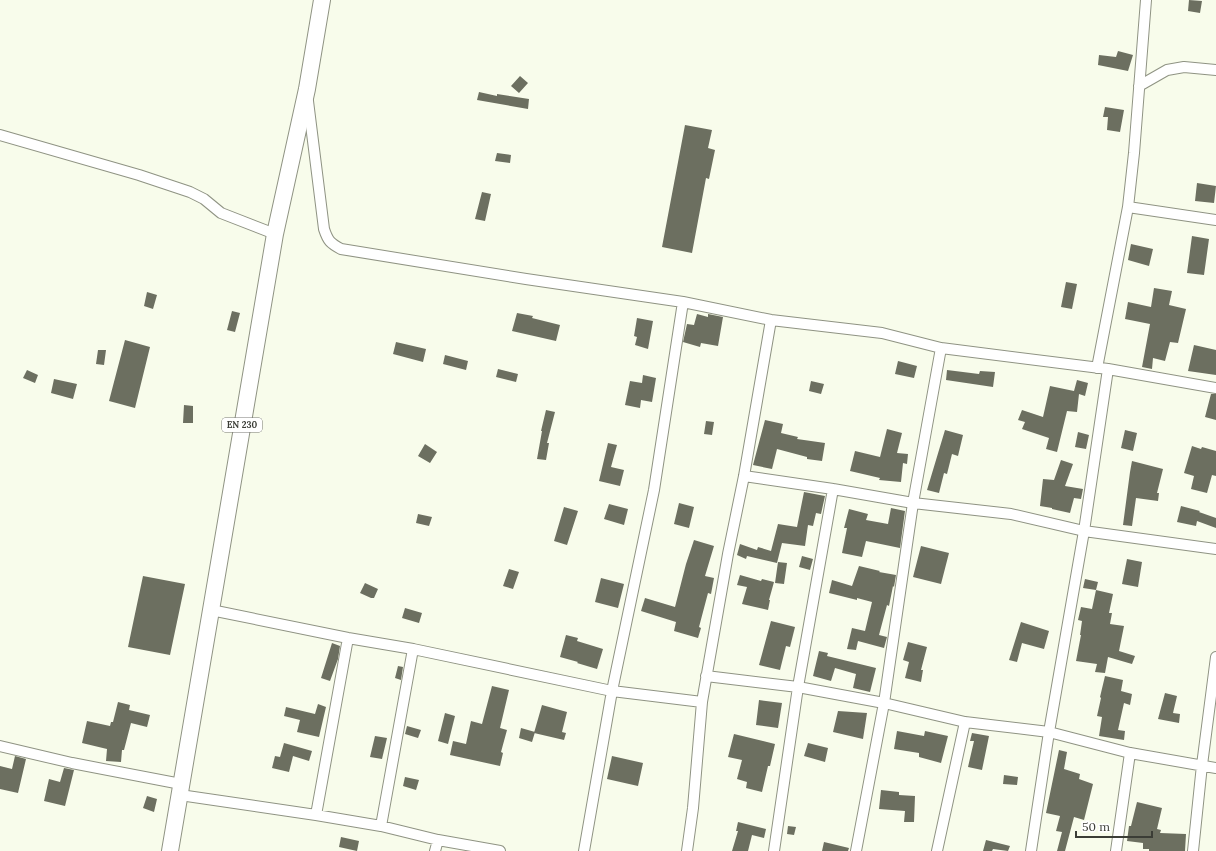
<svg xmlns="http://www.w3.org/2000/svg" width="1216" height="851" viewBox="0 0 1216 851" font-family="Lora,serif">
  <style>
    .building { fill: #6c6f60 }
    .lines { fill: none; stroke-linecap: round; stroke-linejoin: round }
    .minor-casing { stroke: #8f9383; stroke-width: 12 }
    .primary-casing { stroke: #8f9383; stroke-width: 18 }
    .minor { stroke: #fff; stroke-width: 10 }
    .primary { stroke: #fff; stroke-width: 16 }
    .labels { text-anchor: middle; stroke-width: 4; stroke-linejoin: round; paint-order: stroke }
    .shield { fill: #fff; stroke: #767772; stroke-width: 1 }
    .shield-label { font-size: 9px; font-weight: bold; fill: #3b3d36 }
  </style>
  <rect width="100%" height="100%" fill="#f8fceb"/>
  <path class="building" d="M1189,0L1202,1L1200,13L1188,11Z
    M1118,51L1133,55L1128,71L1098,65L1099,55L1116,57Z
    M520,76L528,83L519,93L511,86Z
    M479,92L497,96V94L529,99L528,109L477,100Z
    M1105,107L1124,110L1120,132L1107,130L1108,117H1103Z
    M685,125L712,130L708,148L715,150L709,179L706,178L692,253L662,247Z
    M497,153L511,155L510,163L495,161Z
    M1197,183L1216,186L1214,203L1195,201Z
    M482,192L491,194L485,221L475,219Z
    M1192,236L1209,239L1204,275L1187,273Z
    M1131,244L1153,249L1149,266L1128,260Z
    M1066,282L1077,284L1072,309L1061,307Z
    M1154,288L1172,291L1169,305L1186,309L1178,343L1170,342L1165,361L1153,358L1152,369L1142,367L1150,324L1125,319L1128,302L1151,307Z
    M147,292L157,295L153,309L144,306Z
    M232,311L240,313L235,332L227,330Z
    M517,313L533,316L532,318L560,325L556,341L512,331Z
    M697,314L708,317V314L723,317L718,346L701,343L700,347L683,342L687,324L694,325Z
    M637,318L653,321L648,349L635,345L637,337L634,336Z
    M125,340L150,347L135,408L109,401Z
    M396,342L426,349L423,362L393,354Z
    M1194,345L1216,350V375L1188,371Z
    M98,350H106L104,365L96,364Z
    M445,355L468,361L466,370L443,364Z
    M898,361L917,366L914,378L895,374Z
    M498,369L518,374L516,382L496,377Z
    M27,370L38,375L35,383L23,378Z
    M947,370L979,374L980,371L995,372L993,387L946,380Z
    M643,375L656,378L652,402L641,400L640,408L625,405L630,381L642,383Z
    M54,379L77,384L73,399L51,393Z
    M1077,380L1088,383L1085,396L1079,394L1077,412L1067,411L1057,452L1046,449L1049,438L1022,429L1025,422L1018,420L1022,410L1043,417L1050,386L1074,391Z
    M811,381L824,384L821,394L809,391Z
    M1211,394H1216V420L1205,417Z
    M184,405L193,406V423H183Z
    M546,410L555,412L547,443H549L546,460L537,459L542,431H541Z
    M765,420L783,424L781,433L798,437L797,439L825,443L822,461L807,459V457L777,449L772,469L753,465Z
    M706,421L714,422L712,435L704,434Z
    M887,429L902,433L897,453L908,454L907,464L903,463L901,482L879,480L880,478L850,471L855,451L880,457Z
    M945,430L963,435L958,456L952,454L947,474L944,473L939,493L927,490Z
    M1125,430L1137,433L1133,451L1121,448Z
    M1078,432L1089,435L1086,449L1075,447Z
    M608,443L617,445L611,467L624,470L620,486L599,481Z
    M425,444L437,452L430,463L418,456Z
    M1192,446L1201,449L1202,447L1216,451V476L1212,475L1207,493L1191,489L1194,476L1184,473Z
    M1061,460L1073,464L1065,486L1083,489L1081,499L1074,498L1070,513L1052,509V508L1040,506L1043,479L1054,480Z
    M1132,461L1163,469L1157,493H1159L1158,501L1136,498L1132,526L1123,525L1130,472Z
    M804,492L825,496L821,514L816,513L813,526L808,525L805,546L782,543L777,563L747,556L746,559L737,555L740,544L757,550L758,547L771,551L778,524L797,527Z
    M679,503L694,507L689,528L674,524Z
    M609,504L628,509L624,525L604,519Z
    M1181,506L1200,511L1199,512L1216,518V528L1197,521L1196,526L1177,522Z
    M564,507L578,511L567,545L554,541Z
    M891,508L905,511L900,548L866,541L862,557L842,553L847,528H844L849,509L868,514L866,520L888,524Z
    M418,514L432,517L429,526L416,523Z
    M694,540L714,546L705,576L714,578L711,594L708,593L699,627L701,628L698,638L674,631L676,622L641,611L645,598L675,607L686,564Z
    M921,546L949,553L941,584L913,577Z
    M802,556L813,559L810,570L799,567Z
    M1127,559L1142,562L1138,587L1122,584Z
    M778,562L787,563L784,584L775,583Z
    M859,566L880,571L879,572L896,575L894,587L893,586L889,606L887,605L879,635L887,637L884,648L858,641L856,650L847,649L852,628L865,631L872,602L857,598V600L829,593L832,580L852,586Z
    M509,569L519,572L513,589L503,586Z
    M740,575L761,581L762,579L774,582L769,600H770L768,610L742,604L747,587L737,585Z
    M143,576L185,584L170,655L128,647Z
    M601,578L624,584L618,608L595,602Z
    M1085,579L1098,582L1096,590L1113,594L1109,613H1112L1110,624L1124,626L1119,651L1135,656L1132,664L1108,657L1105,673L1095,672L1097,664L1076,661L1081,635H1080L1082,621L1078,620L1081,607L1092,609L1096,590L1083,588Z
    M365,583L378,589L374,598H371L360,593Z
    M405,608L422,613L419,623L402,618Z
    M771,621L795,627L790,647L786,646L780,670L759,665Z
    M1021,622L1049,631L1044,649L1022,643L1017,662L1009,660Z
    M566,635L578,638L577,641L603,649L597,669L577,663L578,662L560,657Z
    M908,642L927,647L921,670H923L921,682L905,678L909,662L903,660Z
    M332,643L340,646L338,659L330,681L321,678Z
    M819,651L828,653L827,656L876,668L870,692L853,688L856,674L835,668L831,681L813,676Z
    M398,666L403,667L401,680L395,678Z
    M1105,676L1123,680L1121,691L1132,694L1130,705L1124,703L1118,730L1125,731L1124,740L1099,736L1102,717L1097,716L1101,698L1100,697Z
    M492,686L509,690L500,728L507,730L501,752L503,753L500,766L450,755L453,741L466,744L471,721L482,724Z
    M1165,693L1177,696L1173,713L1180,714L1179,723L1158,719Z
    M759,700L782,703L778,728L756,725Z
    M118,702L130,705L129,710L150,715L147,727L131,723L124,750H122L121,762L106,761L107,749L82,743L87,721L110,726L111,722H113Z
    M318,704L326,707L319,737L297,732L300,720L284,716L286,707L315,714Z
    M542,705L567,712L562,732L566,733L564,740L534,733Z
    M838,711L867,713L863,739L833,732Z
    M445,713L455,716L448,744L438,741Z
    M407,726L421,730L418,738L405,734Z
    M521,728L535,732L532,742L519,738Z
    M897,731L924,736L925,731L948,736L941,763L919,757V753L894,749Z
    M972,733L989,736L982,770L968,767L974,741H970Z
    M734,734L775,744L770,766H768L762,792L746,788L747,782L737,779L742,760L728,757Z
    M375,736L387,738L382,759L370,757Z
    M284,743L312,751L309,761L293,756L289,772L272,768L275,756L280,757Z
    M808,743L828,748L825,762L804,756Z
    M1059,750L1067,752L1064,769L1080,774L1079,779L1093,784L1084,820L1074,817L1065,851H1057L1062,832L1056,831L1060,816L1046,813Z
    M15,756L26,759L18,793L0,789V766L12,769Z
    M612,756L643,763L638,786L607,779Z
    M64,768L74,770L65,806L44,801L49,779L60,782Z
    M1004,775L1018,777L1017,785L1003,784Z
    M405,777L419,780L416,790L403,786Z
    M881,790L899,792V795L915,796L914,822H904L905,811L879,809Z
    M147,796L157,799L154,812L143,808Z
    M1137,802L1162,808L1157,829L1161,830L1160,833L1186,834L1185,851H1149V849H1143V843L1127,841L1129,826H1131Z
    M738,822L766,829L764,838L752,835L748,851H732L738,831H736Z
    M788,826L796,827L794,835L787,834Z
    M341,837L359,841L357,851L339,847Z
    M986,840L1010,846L1008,851L993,849L992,851H983Z
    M824,842L849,848L848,851H822Z"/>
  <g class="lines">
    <defs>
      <path id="minor" d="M1139,86L1167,70L1184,67L1216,70
        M308,101L324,229C328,241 330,243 341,249L526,279L683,302L771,320L882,333L941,348L1108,369L1216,388
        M0,135L139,175L190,192L204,199L221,213L275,234
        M1128,207L1216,220
        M1097,368L1128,207L1134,153L1146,0
        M744,476L833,489L913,503L1011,514L1084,531L1216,549
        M211,610L348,638L413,649L612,691L702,702
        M706,676L798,687L884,703L965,722L1049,732L1130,753L1216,768
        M0,746L72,763L181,784
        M180,795L316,815L381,826L438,840L500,851
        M316,815L348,638
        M381,826L413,649
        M435,851L438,840
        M584,851L612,691L654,490L683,302
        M687,851L693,808L702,702L728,554L744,476L771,320
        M774,851L798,687L833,489
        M856,851L884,703L913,503L941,348
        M937,851L965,722
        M1031,851L1049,732L1084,531L1108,369
        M1116,851L1130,753
        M1193,851L1202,765L1216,657"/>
      <path id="primary" d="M170,851L275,234L307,89L322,0"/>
    </defs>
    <use href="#minor" class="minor-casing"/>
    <use href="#primary" class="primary-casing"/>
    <use href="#minor" class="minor"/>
    <use href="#primary" class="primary"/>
  </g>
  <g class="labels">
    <rect class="shield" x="222" y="418" width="40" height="14" rx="3"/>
    <g class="shield-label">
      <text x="242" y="428">EN 230</text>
    </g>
  </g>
  <path d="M1076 831v6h76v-6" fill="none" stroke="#3b3d36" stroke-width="2"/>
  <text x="1082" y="831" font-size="12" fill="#3b3d36" stroke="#ffffff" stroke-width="3" paint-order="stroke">50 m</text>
</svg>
